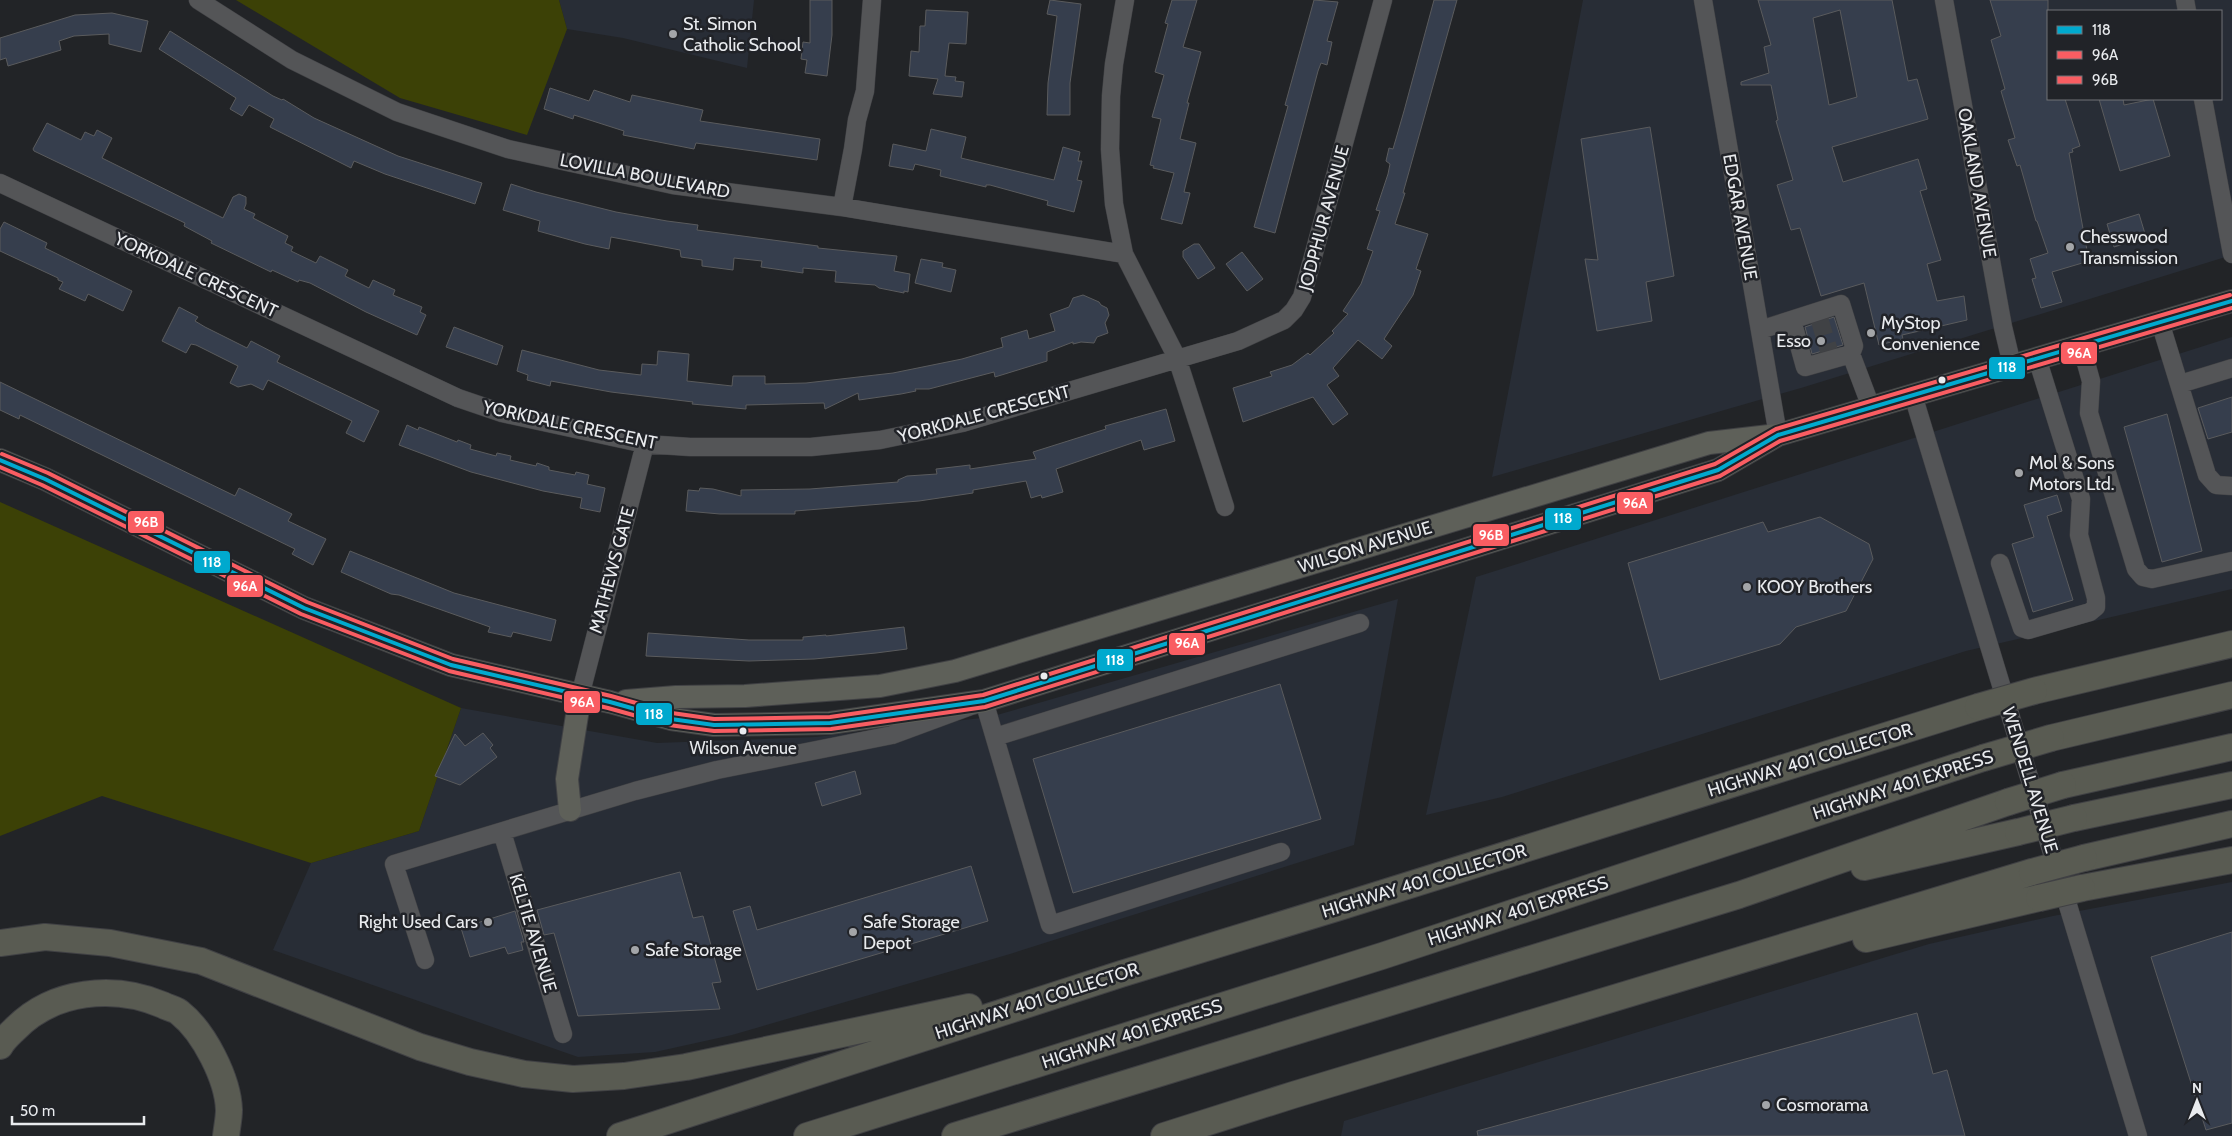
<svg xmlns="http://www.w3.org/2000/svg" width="2232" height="1136" viewBox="0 0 2232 1136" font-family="Cabin,sans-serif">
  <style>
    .built { fill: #282d36; fill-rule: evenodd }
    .green { fill: #3c4106 }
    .building { fill: #363e4d; stroke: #5a5b5d; fill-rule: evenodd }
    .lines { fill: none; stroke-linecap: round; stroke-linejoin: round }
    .minor-tunnel { stroke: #404245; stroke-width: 18; stroke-dasharray: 18 9; stroke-linecap: butt }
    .minor-casing { stroke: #404144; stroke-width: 19 }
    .major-casing { stroke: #404144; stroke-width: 24 }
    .highway-casing { stroke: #404144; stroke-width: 28 }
    .minor { stroke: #545557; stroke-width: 18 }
    .major { stroke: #5e6059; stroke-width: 22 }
    .highway { stroke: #595b52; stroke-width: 26 }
    .highway-bridge-casing { stroke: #404144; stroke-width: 28; stroke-linecap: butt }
    .highway-bridge { stroke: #595b52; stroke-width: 26 }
    .bus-1-casing { stroke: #212328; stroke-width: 8 }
    .bus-2-casing { stroke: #212328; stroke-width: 8 }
    .bus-3-casing { stroke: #212328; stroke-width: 8 }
    .bus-1 { stroke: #00a9ce; stroke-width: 4 }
    .bus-2 { stroke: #f95d62; stroke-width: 4 }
    .bus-3 { stroke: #f95d62; stroke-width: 4 }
    .poi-dot { fill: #a3a5a8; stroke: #212328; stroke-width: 2 }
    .bus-dot { fill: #e9ebee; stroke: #212328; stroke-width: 2 }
    .labels { text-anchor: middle; stroke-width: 5; stroke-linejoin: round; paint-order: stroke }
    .bus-label { font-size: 17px; fill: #e9ebee; stroke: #212328 }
    .poi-label { font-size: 18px; fill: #e9ebee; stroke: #212328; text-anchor: start }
    .street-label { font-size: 18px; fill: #e9ebee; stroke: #212328 }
    .line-badge { stroke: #212328; stroke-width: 2 }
    .badge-label { font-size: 14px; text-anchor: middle; font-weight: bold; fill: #fff }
  </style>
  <rect width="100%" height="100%" fill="#222427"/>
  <path class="built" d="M559,0H754L747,68L623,38L567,29Z
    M1583,0H2232V255L1801,388L1492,477ZM2048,11H2221V99H2048Z
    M2232,337V589L1966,651L1502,797L1426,815L1476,577Z
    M1398,599L1354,845L1010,954L732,1035L655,1052L578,1057L273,950L311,863L419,831L461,708L657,743L815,737L990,717Z
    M2232,882V1136H1341L1344,1121L1929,944L2053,916Z"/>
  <path class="green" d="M236,0H559L567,29L527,135L400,98Z
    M0,502L461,708L419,831L311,863L102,796L0,836Z"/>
  <path class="building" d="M810,0H832V35L827,76L805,73L807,60L801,59L803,42L810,43Z
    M1050,0L1081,4L1070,83V115H1047L1048,83L1057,16L1047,14Z
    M1172,0H1197L1183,47L1201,52L1187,103H1189L1180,139L1196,143L1184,192L1190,193L1182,224L1161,219L1174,173L1153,168L1154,166L1150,165L1161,119L1152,117L1164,75L1155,72L1168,24L1165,23Z
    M1314,0L1338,2L1327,41L1332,42L1327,65L1321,63L1318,71L1275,233L1254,227L1288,106L1285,105Z
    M1434,0H1457L1403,193H1405L1395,224L1428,234L1416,269L1421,271L1413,295L1384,339L1392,346L1382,359L1358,340L1333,368L1339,376L1327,385L1348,414L1333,425L1313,397L1243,422L1233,388L1272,376L1270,372L1292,365L1308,353L1310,355L1334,333L1332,331L1348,314L1343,311L1361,284L1373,251L1367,249L1380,211L1376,210L1388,174L1390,164L1386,161L1389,148L1393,149L1404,111Z
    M1758,0H1892L1908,81L1917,79L1928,119L1832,147L1843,182L1918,159L1927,189L1920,191L1941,260L1927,264L1937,301L1964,296L1967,320L1902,335L1903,339L1879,345L1864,283L1821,296L1800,228L1791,230L1777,185L1793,180L1776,121L1778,120L1771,85H1741V82L1769,73L1764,47L1771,45ZM1840,10L1857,97L1829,105L1813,18Z
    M1990,0H2048V99H2065L2080,146L2072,149L2073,152L2069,153L2089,261L2052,272L2062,302L2041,308L2032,279L2036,278L2030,259L2048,253L2037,221H2036L2020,165L2017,166L2008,140L2015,138L2001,91L2005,89L1991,40L2001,36Z
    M926,10L968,12L966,44L949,43L945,76L956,77L955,81L964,82L962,97L933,94L938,79L909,76L911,51L919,52L920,26H925Z
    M112,13L148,21L141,52L109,44V34L74,36L59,41L61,50L8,66L6,58L0,60V38L75,15Z
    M170,31L273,96L282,100L283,99L314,118L398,156L482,183L475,204L385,174L354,161L351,168L270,127L274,119L249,105L242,116L230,109L236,98L159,49Z
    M550,88L589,101L594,90L630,102L632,95L703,110L700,121L820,139L817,160L696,143L694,149L623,135L624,131L574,115L573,119L544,109Z
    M2099,99H2123L2124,105L2153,99L2170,156L2120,171Z
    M47,123L81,140L85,132L94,136L97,130L112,138L102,158L223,218L233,197L239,194L246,197V204L244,209L255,214L253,218L288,236L285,243L293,247L291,251L316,263L320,256L348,270L345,276L369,288L373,280L395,290L393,295L422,307L420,312L426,315L417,335L366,312L310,283L299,280L298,282L272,270L271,272L211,243L212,241L184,226L185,223L34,151L33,149Z
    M1650,127L1674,276L1646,282L1652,321L1597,331L1585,259L1598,260L1581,139Z
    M931,129L966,137L961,158L1054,180L1063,147L1080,152L1078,161H1082L1077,180L1082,181L1074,212L1047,205L1048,201L990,185H986V187L940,176L941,170L915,164L913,170L889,166L893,144L926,151Z
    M511,184L536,192L616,212L667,221L698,225L697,230L818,246V248L897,256L894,271L910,274L908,292L904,291V293L879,288L875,285L835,282L836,271L803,268V273L761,267L762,261L734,258L733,270L702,266V260L681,257L680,250L611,237L609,249L585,244L538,231L540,221L503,210Z
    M2139,214L2146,237L2114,247L2107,224Z
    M4,222L47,243L45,248L132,291L123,311L88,294L85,301L59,289L63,282L58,280V278L0,251V229Z
    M1194,244H1199L1215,268L1198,279L1183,257V251Z
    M1242,252L1263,279L1247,291L1226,264Z
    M921,259L943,263L942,267L956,270L951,292L915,283Z
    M1083,295L1099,302L1101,305L1107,308L1109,315L1105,323L1108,333L1097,337L1094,343L1081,342L1073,344V342L1047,352V361L995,377L994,372L929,389H915L916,391L901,394L859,400L858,393L825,409L824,403L746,405V409L692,404L693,402L611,392L551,381L550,386L527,380L528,375L517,371L522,350L599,370L641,375L642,364L657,365L658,351L689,354L687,381L732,386L733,376H765V384L806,383L893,373L962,359L1003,347L1001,338L1027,330L1029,339L1055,331L1050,314L1069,307L1073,298Z
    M179,307L198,317L195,321L205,327L247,348L251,341L280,356L277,362L379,411L364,442L346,433L352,421L268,380L263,390L251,384L238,387L230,383L238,366L196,345L191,344L186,353L162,341Z
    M1834,317L1843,345L1812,354L1805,327Z
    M454,327L503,346L497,365L446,347Z
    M0,382L235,496L239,488L292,514L288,521L326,539L313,565L292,554L295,549L20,415L19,419L0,410Z
    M2232,397V432L2208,439L2198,408Z
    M1166,409L1175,441L1144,450L1141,440L1056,469L1063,492L1042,498L1041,495L1031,498L1026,481L973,490V493L919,501L795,511V514H720L686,511L688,490L699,491L700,488L713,489L741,496V490L810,489L898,482V480L907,476L937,474L936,469L970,465V469L1036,459L1033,452L1106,429L1105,426Z
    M2167,414L2202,551L2162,562L2124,427Z
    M407,425L418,430L419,427L457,442L458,440L471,445L470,449L496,456L497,453L511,456L510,460L536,466L537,463L549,467V470L575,475L576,472L589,475L587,484L605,488L600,512L580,508L582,498L543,491L471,472L399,445Z
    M2057,495L2062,511L2047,516L2073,600L2033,612L2012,544L2034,537L2024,505Z
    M1820,517L1869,544L1873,559L1846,611L1796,627L1780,644L1660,680L1628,563L1763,522L1768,532Z
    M350,551L454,593L556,620L551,641L513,632L511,637L488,632L490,627L399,595L391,594L341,572Z
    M904,627L907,649L876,653L814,659L749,661L646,656L648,633L749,640H803V637L826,635V636Z
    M1280,684L1321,819L1073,893L1033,759Z
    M483,733L493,745L490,748L497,757L460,785L435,776L455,734L465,746Z
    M855,771L861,794L822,806L815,783Z
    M971,866L988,921L757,990L733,911L750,906L757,930Z
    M680,872L693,918L703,916L721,982L712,983L720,1009L578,1016L554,933L544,935L537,910Z
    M515,911L524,942H521L523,950L508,954L505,947L470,957L461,928Z
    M2232,932V1123L2206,1130L2151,957Z
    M1917,1013L1933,1074L1947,1070L1965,1136H1478L1477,1131Z"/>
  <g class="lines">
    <path class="minor-tunnel" d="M1819,318L1829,351"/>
    <defs>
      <path id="minor" d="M198,0L292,60L397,112L508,149L673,185L842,207L1124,254
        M1125,0L1114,64L1111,96L1110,149L1114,204L1124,254L1177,358L1225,507
        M1703,0L1778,435
        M1944,0L2003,327L2012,365
        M2185,0L2187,11
        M2203,99L2232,254
        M0,183L458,398L502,413L645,444L690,447H811L880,440L962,423L1238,341L1284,320L1294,310L1302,297L1383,0
        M842,207L853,149L857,120L865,91L872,0
        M1792,320L1805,367L1851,354
        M2160,322L2207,475L2216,485L2232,486
        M1760,330L1841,304L1854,346L1851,354L1871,407
        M2081,345L2091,381L2089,413L2136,569L2143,577L2152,579L2232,561
        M2180,384L2232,368
        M1913,395L2138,1136
        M2000,563L2022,628L2028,630L2090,612L2096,607V598L2079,535L2081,499L2037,358
        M580,696L645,444
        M995,737L1360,623
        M502,832L563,1034
        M425,960L394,864L635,791L717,770L892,735L984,701L1050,925L1281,852"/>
      <path id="major" d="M0,460L45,479L304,608L451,665L610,702L671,719L714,725L830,723L984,701L1718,470L1778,435
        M626,701L676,697L745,696L880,686L955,671L1709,443L1778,435L2232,301
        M570,810L567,779L580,696"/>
      <path id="highway" d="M2034,691L2232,644
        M2051,738L2232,695
        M2063,785L2232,747
        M2074,818L2232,785
        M2084,858L2232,824
        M1864,867L2018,832
        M2082,888L2232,860
        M1866,939L2039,898
        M0,943L45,937L110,943L201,961L420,1047L470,1062L524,1074L573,1079L624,1076L686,1067L969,1007
        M0,1046C4,1039 10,1034 15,1029C53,990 114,984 163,1005C168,1008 176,1009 180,1013C204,1032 228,1079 229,1110C229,1118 227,1127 226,1136
        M620,1136L1121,974L1336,908L1978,707
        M807,1136L1382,956L1983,758
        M955,1136L1739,895L2008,802
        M1164,1136L1293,1095L2032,872"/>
    </defs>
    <use href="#minor" class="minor-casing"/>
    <use href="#major" class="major-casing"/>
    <use href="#highway" class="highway-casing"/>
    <use href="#minor" class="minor"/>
    <use href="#major" class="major"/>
    <use href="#highway" class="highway"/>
    <defs>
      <path id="highway-bridge" d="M1978,707L2034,691
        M1983,758L2051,738
        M2008,802L2063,785
        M2018,832L2074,818
        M2032,872L2084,858
        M2039,898L2082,888"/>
    </defs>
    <use href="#highway-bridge" class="highway-bridge-casing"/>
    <use href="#highway-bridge" class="highway-bridge"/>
    <defs>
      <path id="bus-1" d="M0,460L45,479L304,608L451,665L610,702L671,719L714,725L830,723L984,701L1718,470L1778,435L2232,301"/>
      <path id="bus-2" d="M0,467L42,485L301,614L449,671L608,708L669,725L714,731L831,729L985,707L1720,476L1780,441L2232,308"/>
      <path id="bus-3" d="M2,454L48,473L307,602L453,659L611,696L672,713L714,719L830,717L983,695L1715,464L1776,429L2230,295"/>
    </defs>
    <use href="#bus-1" class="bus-1-casing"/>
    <use href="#bus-2" class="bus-2-casing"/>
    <use href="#bus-3" class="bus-3-casing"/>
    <use href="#bus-1" class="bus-1"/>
    <use href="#bus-2" class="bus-2"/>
    <use href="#bus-3" class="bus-3"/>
  </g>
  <g class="poi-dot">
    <circle cx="673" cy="34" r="5"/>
    <circle cx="2070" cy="247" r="5"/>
    <circle cx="1871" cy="333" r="5"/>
    <circle cx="1821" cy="341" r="5"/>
    <circle cx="2019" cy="473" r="5"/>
    <circle cx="1747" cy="587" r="5"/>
    <circle cx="488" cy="922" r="5"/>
    <circle cx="853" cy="932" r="5"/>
    <circle cx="635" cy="950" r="5"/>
    <circle cx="1766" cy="1105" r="5"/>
  </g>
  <g class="bus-dot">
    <circle cx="1942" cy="380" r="4.5"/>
    <circle cx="1044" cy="676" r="4.5"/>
    <circle cx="743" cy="731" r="4.5"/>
  </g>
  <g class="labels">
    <g class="bus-label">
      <text x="743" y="754">Wilson Avenue</text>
    </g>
    <g class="poi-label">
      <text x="683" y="30">St. Simon<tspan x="683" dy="21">Catholic School</tspan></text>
      <text x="2080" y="243">Chesswood<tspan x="2080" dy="21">Transmission</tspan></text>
      <text x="1881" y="329">MyStop<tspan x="1881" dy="21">Convenience</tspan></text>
      <text x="1811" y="347" text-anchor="end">Esso</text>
      <text x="2029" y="469">Mol &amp; Sons<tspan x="2029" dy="21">Motors Ltd.</tspan></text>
      <text x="1757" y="593">KOOY Brothers</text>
      <text x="478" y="928" text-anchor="end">Right Used Cars</text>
      <text x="863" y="928">Safe Storage<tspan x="863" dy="21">Depot</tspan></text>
      <text x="645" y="956">Safe Storage</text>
      <text x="1776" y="1111">Cosmorama</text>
    </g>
    <g class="street-label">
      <text transform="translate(645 176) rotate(11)" y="6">LOVILLA BOULEVARD</text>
      <text transform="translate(1977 183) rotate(80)" y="6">OAKLAND AVENUE</text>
      <text transform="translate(1740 217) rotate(80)" y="6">EDGAR AVENUE</text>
      <text transform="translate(1324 218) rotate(-75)" y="6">JODPHUR AVENUE</text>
      <text transform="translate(196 275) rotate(25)" y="6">YORKDALE CRESCENT</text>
      <text transform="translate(984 414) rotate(-15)" y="6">YORKDALE CRESCENT</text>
      <text transform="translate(570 425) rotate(12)" y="6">YORKDALE CRESCENT</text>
      <text transform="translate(1365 547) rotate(-17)" y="6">WILSON AVENUE</text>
      <text transform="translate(612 570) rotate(-75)" y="6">MATHEWS GATE</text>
      <text transform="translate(1810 760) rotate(-17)" y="6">HIGHWAY 401 COLLECTOR</text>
      <text transform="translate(2030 780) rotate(73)" y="6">WENDELL AVENUE</text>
      <text transform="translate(1903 785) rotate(-18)" y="6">HIGHWAY 401 EXPRESS</text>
      <text transform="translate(1424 881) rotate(-17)" y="6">HIGHWAY 401 COLLECTOR</text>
      <text transform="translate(1518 911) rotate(-18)" y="6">HIGHWAY 401 EXPRESS</text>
      <text transform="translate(533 933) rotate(73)" y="6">KELTIE AVENUE</text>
      <text transform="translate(1037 1001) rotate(-18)" y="6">HIGHWAY 401 COLLECTOR</text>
      <text transform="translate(1132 1034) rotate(-18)" y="6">HIGHWAY 401 EXPRESS</text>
    </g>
  </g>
  <g class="line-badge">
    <rect x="2060" y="341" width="38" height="24" rx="5" fill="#f95d62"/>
    <rect x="1988" y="356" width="38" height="24" rx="5" fill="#00a9ce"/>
    <rect x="1616" y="491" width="38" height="24" rx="5" fill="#f95d62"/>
    <rect x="1544" y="507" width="38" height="24" rx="5" fill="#00a9ce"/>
    <rect x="127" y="510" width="38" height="24" rx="5" fill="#f95d62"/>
    <rect x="1472" y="523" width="38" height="24" rx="5" fill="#f95d62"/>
    <rect x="193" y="550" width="38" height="24" rx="5" fill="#00a9ce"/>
    <rect x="226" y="574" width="38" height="24" rx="5" fill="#f95d62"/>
    <rect x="1168" y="632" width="38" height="24" rx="5" fill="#f95d62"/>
    <rect x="1096" y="648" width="38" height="24" rx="5" fill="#00a9ce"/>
    <rect x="563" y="690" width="38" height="24" rx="5" fill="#f95d62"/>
    <rect x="635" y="702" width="38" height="24" rx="5" fill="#00a9ce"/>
  </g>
  <g class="badge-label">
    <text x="2079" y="358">96A</text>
    <text x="2007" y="372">118</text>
    <text x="1635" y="508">96A</text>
    <text x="1563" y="523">118</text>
    <text x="146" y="527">96B</text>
    <text x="1491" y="540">96B</text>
    <text x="212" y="567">118</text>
    <text x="245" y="591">96A</text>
    <text x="1187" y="648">96A</text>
    <text x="1115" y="665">118</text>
    <text x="582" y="707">96A</text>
    <text x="654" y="719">118</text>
  </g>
  <rect x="2047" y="10" width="175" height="90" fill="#212328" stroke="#717377"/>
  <rect x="2057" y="26" width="25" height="8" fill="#00a9ce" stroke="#717377"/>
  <text x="2092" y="35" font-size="15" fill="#e9ebee">118</text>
  <rect x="2057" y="51" width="25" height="8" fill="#f95d62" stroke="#717377"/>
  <text x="2092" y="60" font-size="15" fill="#e9ebee">96A</text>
  <rect x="2057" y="76" width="25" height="8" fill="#f95d62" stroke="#717377"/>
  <text x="2092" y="85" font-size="15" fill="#e9ebee">96B</text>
  <g transform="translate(2197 1101)" stroke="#212328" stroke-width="4" paint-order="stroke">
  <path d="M0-4L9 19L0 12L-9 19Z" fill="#e9ebee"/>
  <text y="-8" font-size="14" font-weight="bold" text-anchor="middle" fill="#e9ebee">N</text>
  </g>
  <path d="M12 1116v8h132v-8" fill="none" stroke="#e9ebee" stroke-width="2.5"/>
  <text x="20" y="1116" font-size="15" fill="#e9ebee" stroke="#212328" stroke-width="4" paint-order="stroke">50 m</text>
</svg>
